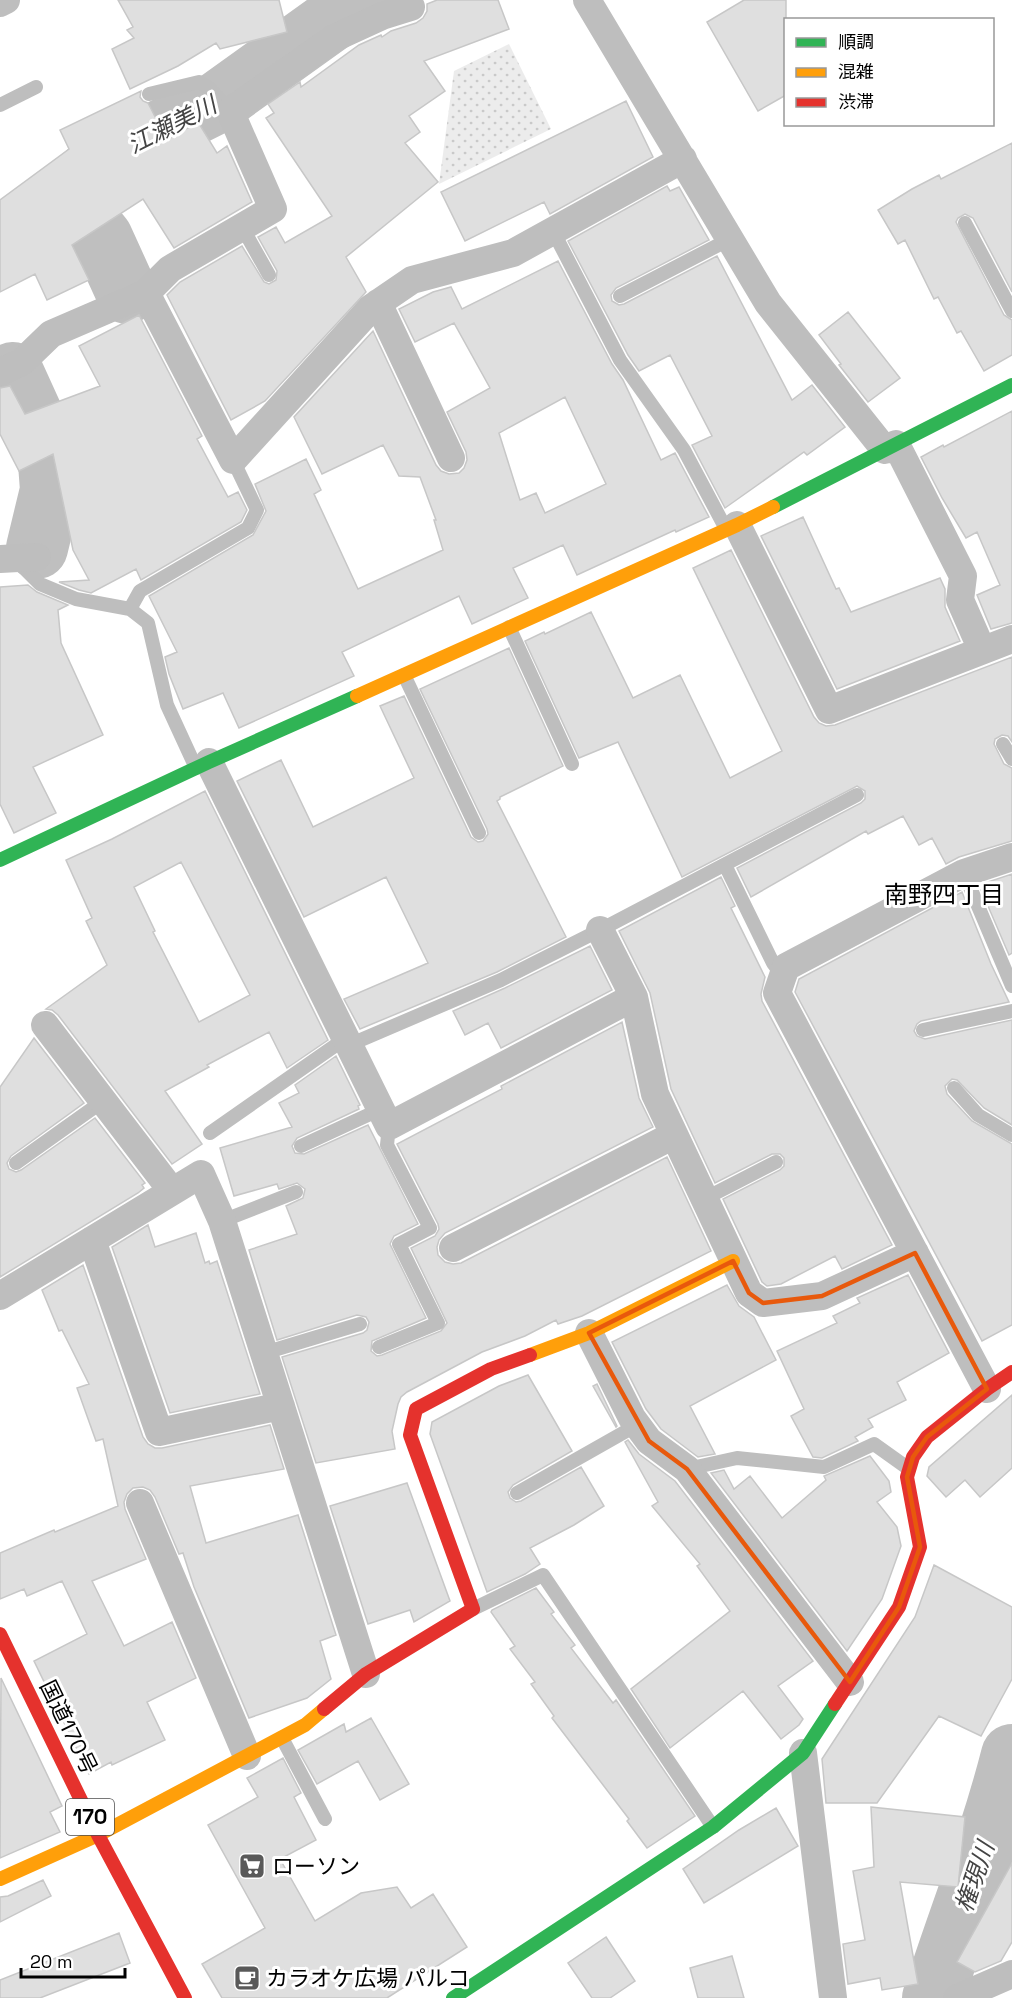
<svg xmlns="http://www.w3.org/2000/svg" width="1012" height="1998" viewBox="0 0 1012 1998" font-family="'Space Grotesk','Noto Sans JP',sans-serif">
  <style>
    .grass { fill: url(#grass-dots) }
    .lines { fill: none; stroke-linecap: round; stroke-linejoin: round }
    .river { stroke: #bfbfbf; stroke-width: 62 }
    .building { fill: #dfdfdf; stroke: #c7c7c7; stroke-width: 1.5; fill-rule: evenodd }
    .lane { stroke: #bebebe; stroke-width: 14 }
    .street { stroke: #bebebe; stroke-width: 28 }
    .fast { stroke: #30b455; stroke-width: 14 }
    .slow { stroke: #ff9f0a; stroke-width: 14 }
    .jam { stroke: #e5322d; stroke-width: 14 }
    .marked { fill: none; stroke: #e8590c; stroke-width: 4.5; stroke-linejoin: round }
    .labels { text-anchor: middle; stroke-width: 6; stroke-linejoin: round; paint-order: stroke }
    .shield { fill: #fff; stroke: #4c4c4c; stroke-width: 1.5 }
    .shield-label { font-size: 21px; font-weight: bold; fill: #000 }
    .street-label { font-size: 22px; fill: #000; stroke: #fff }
    .poi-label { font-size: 22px; fill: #000; stroke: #fff; text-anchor: start }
    .water-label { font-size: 24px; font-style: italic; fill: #444; stroke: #fff }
    .neighbourhood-label { font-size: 24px; fill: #000; stroke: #fff }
  </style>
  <defs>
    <pattern id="grass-dots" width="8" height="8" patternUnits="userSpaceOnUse" patternTransform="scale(1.5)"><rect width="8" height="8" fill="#ececec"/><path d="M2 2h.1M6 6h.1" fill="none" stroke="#c9c9c9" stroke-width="1.8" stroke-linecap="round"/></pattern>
  </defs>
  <rect width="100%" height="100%" fill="#fff"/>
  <path class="grass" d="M509,44L551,129L439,184L454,71Z"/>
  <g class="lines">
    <path class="river" d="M127,293L102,238L74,203L82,178L102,160L218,102L335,18L372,0
      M13,373L48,450L51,490L37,548
      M933,1998C959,1917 991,1838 1012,1755"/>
  </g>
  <path class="building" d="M118,0H279L287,32L220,49L216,43L178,66L130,89L112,49L134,38L127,30L133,27Z
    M437,0H498L509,29L424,61L445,91L409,116L420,132L405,143L438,182L346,257L366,292L265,401L231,420L167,295L180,282L242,246L264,282L269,284L276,280L277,271L258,237L276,227L285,243L332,216L266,118L274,113L268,104L300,82L301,87L359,45L381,35L382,37L391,31L416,23L423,18L427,11V4Z
    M744,0H786V95L758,111L707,22Z
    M141,91L140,97L143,101L148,103L167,140L198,122L217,153L227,146L252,202L174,248L143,199L72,245L89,280L47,300L35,274L0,292V200L69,149L60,130Z
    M626,101L653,157L550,214L544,202L465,241L441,192Z
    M1012,143V292L973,218L965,214L958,218L956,222L1004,315L1012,320V355L984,371L961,331L957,333L938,297L934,299L905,240L898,244L878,210L912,189L939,175L941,179Z
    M667,186L670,191L679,187L709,240L616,288L611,295L612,301L619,305L624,304L717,256L792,400L812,385L845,427L807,455L804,452L725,508L692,445L712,436L670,355L639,371L628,355L568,241Z
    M558,261L612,364L623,380L661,460L675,453L709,517L676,532L675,530L577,575L563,545L513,568L528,598L472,624L459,596L342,652L354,676L239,728L223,693L183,709L169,674L165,657L177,652L149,596L253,535L266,511L255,484L306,459L321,490L314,494L358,589L443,550L434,520H436L420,477L399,476L383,445L322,474L294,417L373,331L436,465L441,471L449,474L459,473L464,468L467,460L466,452L447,412L490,388L454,323L415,342L399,309L433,292L451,287L462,309ZM565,397L606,484L545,513L536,493L520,500L499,433Z
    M848,312L900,378L868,402L839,365L841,364L819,335Z
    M139,315L202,436L197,439L228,497L238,492L247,510L241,522L141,580L136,569L91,593L79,590L59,582L89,580L73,550L53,454L19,471L0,434V388L10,386L25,414L100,386L79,346Z
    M1012,411V623L991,629L977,595L1000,585L977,532L966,538L942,498L921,457L943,445L944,447Z
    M803,517L836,589L839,588L851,612L940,578L945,589V607L960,641L837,689L761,536Z
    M731,550L814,717L819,723L826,726L835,725L1012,657V742L1008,736L1002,735L995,739L994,744L1004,764L1012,768V841L959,857L946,864L932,838L919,845L903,816L868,834L866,831L751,897L737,868L861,803L865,799V791L857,786L682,877L618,742L579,758L525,641L544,632L545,634L591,612L633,698L680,675L730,778L782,751L693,568Z
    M28,585L37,592L68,605L58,610L61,643L103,735L33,767L56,813L14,833L0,804V587Z
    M509,648L563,766L500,797V799L497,801L566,937L497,972L360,1029L344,999L428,963L386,877L304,917L237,781L281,760L313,827L414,778L380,706L404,696L471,837L478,842L483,841L488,834L487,829L420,689Z
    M205,791L328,1040L287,1068L269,1032L207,1065L209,1067L165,1091L202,1144L172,1164L58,1015L52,1010L46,1009L107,965L86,921L92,918L66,860L112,839ZM181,862L250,995L199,1022L153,932L155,931L134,887Z
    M1012,874V953L1009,955L979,885Z
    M721,877L735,906L731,908L765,977L761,994L762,1001L892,1245L842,1269L835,1256L781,1284L767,1286L762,1282L723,1199L780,1170L784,1166V1158L780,1154H772L715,1183L671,1089L650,993L619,931Z
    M962,892L991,964L1009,1002L921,1021L917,1024L914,1031L917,1036L925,1039L1012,1020V1125L984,1108L957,1080L952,1079L945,1086L947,1094L972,1121L1012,1144V1325L982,1341L795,992L799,979Z
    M590,946L612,990L501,1048L488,1023L465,1035L453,1011L505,988Z
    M622,1022L639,1098L653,1127L445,1233L439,1240L437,1247L438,1255L445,1262L453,1264L461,1263L667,1157L711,1251L582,1316L558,1324L556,1320L525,1336L482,1352L407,1392L401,1397L398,1404L392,1431L395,1449L316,1463L282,1357L363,1333L367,1330L369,1322L366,1317L357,1315L277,1340L249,1250L297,1234L286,1206L303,1198L305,1189L297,1183L279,1189L277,1184L234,1196L220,1148L292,1127L279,1103L299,1093L295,1085L336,1056L360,1105L358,1106L359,1109L297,1138L292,1146L295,1153L304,1154L368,1125L418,1224L394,1236L390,1244L426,1318L372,1341L371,1351L377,1356L382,1355L441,1331L447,1323L411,1248L435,1236L439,1229L438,1224L397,1144L502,1089L501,1086Z
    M34,1038L84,1103L11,1156L7,1163L9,1169L16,1172L21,1170L95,1118L145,1183L142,1185L144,1188L138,1193L0,1277V1087Z
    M148,1225L155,1247L196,1233L205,1263L209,1261L210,1264L217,1261L260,1394L170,1413L112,1247Z
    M83,1265L143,1437L148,1444L155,1448H162L270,1425L284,1469L190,1486L206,1543L298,1515L336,1635L320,1641L331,1679L307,1698L249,1718L194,1587L183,1553L179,1554L155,1497L150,1490L143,1487L133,1488L127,1494L124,1502L125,1509L146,1559L92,1581L124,1646L172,1622L196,1678L147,1702L165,1740L112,1765L111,1762L89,1774L34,1661L87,1634L62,1581L27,1596L24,1589L0,1599V1553L54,1530L55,1532L118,1506L103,1439L96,1441L77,1388L89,1384L62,1330L59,1331L42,1290Z
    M908,1275L949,1353L897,1382L906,1400L868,1419L873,1427L855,1437L858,1441L822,1458L813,1457L791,1416L804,1409L777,1351L837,1323L833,1316L860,1303L857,1298Z
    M727,1285L739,1306L754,1317L776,1360L690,1406L715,1454L698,1457L661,1429L646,1409L612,1342Z
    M528,1375L572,1451L513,1485L508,1492L510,1498L516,1502L521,1501L581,1467L604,1506L574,1525L530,1548L540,1564L525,1574L487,1592L430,1434L432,1422L499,1386Z
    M597,1384L617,1426L616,1427L593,1386Z
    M1012,1395V1468L980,1497L965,1480L946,1497L927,1476L929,1467Z
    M628,1440L639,1454L675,1481L813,1661L778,1686L803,1719L799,1725L781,1739L743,1691L670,1748L631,1689L730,1611L697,1566L700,1564L652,1506L658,1502L625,1442Z
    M870,1456L889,1481L891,1492L877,1502L897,1527L901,1546L882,1599L847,1651L711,1473L724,1470L734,1489L750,1476L782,1518L826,1480L824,1476Z
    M407,1483L450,1601L414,1622L410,1610L368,1624L330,1506Z
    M934,1565L1012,1607V1679L981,1736L939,1716L877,1803H826L822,1759L915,1617Z
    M536,1588L554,1612L551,1614L575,1645L571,1648L613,1703L616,1700L695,1816L647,1848L627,1821L629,1819L552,1718L554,1716L531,1684L535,1682L510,1649L515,1646L491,1612L492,1610Z
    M1,1678L62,1806L50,1812L60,1832L0,1858Z
    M371,1718L409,1784L380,1800L358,1761L317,1784L298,1750L344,1724L346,1732Z
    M283,1758L301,1793L294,1797L316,1840L280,1859L315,1921L361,1893L397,1887L411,1908L433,1894L467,1947L387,1998H222L202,1964L265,1928L208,1825L258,1797L247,1778Z
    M871,1807L965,1817L958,1887L900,1882L918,1984L882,1990L880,1978L848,1984L843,1944L865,1940L853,1871L874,1867Z
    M776,1808L798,1846L704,1903L683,1869L739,1830Z
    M1012,1863V1942L1001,1961L975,1972L957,1962Z
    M43,1880L51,1896L0,1922V1897L8,1896Z
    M119,1933L130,1963L40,1998H0V1980Z
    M606,1937L635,1981L610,1998H592L568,1963Z
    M732,1956L744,1998H698L690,1968Z"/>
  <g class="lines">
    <path class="lane" d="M149,94L199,82L209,88L230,111
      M0,105L36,87
      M965,223L1012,311
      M242,227L269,275
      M553,231L620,360L684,450L726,529
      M620,296L730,239
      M16,560L40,584L76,599L130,609L148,623L167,705L196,768
      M130,609L140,591L248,528L257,510L233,460
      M509,627L572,764
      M404,675L479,833
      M1003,744L1012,759
      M725,865L773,963L782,975
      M964,873L1012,986
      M923,1030L1012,1011
      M349,1045L501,980L600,930L857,795
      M954,1088L978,1115L1012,1135
      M210,1133L346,1038
      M301,1146L381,1109
      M16,1163L103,1101
      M704,1199L776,1162
      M222,1221L296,1192
      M379,1347L438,1323L399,1244L430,1228L387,1145L389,1126
      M264,1353L360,1324
      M687,1469L737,1458L824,1467L874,1444L909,1469
      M517,1493L637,1425
      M473,1609L543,1575L713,1827
      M282,1738L325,1819"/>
    <path class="street" d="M587,0L768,303L885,450
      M0,3L6,0
      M146,293L233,460L371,308L412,280L513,253L683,159
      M378,303L451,458
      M0,372L22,362L51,334L146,293L170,269L273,209L230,111L334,38L382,16L411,7
      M896,444L963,576L960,600L982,650
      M737,525L829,710L1012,639
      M0,559L37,557
      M209,762L389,1126L634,997
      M600,930L634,997L655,1094L749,1293L763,1303L822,1296L915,1253
      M45,1025L172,1191
      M92,1240L159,1432L281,1406
      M453,1248L674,1135
      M0,1296L201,1174L222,1221L366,1674
      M589,1333L632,1418L649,1441L687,1469L850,1682
      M987,1389L777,993L786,967L964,873L1012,857
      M140,1503L247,1756
      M803,1753L833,1998
      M957,1998L1012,1974"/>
    <path class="fast" d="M773,507L1012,385
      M0,860L209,762L357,696
      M453,1998L713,1827L803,1753L835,1704"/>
    <path class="slow" d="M357,696L737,525L773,507
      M530,1355L589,1333L733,1261
      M0,1879L98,1835L305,1725L324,1709"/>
    <path class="jam" d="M0,1634L98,1835L185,1998
      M835,1704L899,1607L920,1547L907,1477L913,1457L927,1437L987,1389L1012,1372
      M324,1709L366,1674L473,1609L410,1435L416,1409L491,1369L530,1355"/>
  </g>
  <path class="marked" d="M915,1253L987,1389L927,1437L913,1457L907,1477L920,1547L899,1607L850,1682L687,1469L649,1441L589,1333L733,1261L749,1293L763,1303L822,1296Z"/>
  <defs>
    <symbol id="supermarket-square" viewBox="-11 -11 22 22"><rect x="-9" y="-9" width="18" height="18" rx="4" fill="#595959" stroke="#fff"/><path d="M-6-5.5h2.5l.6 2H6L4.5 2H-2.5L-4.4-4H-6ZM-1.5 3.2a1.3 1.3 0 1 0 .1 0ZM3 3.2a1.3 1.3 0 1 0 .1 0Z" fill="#fff"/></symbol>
    <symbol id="cafe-square" viewBox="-11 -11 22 22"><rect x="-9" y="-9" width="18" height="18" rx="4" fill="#595959" stroke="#fff"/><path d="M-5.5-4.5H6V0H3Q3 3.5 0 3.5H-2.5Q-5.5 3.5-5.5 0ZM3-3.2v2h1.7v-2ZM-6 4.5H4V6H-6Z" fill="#fff"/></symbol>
  </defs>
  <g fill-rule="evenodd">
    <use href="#supermarket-square" x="237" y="1851" width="30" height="30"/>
    <use href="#cafe-square" x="232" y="1963" width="30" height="30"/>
  </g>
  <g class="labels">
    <rect class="shield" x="66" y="1799" width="48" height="36" rx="4.5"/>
    <g class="shield-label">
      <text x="90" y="1824">170</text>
    </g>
    <g class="street-label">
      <text transform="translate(69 1727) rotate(64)" y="8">国道170号</text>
    </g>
    <g class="poi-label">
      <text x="272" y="1874">ローソン</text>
      <text x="266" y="1986">カラオケ広場 パルコ</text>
    </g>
    <g class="water-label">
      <text transform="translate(172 125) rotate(-27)" y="8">江瀬美川</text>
      <text transform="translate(975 1877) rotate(-71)" y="8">権現川</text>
    </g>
    <g class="neighbourhood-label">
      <text x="944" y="903">南野四丁目</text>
    </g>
  </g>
  <rect x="784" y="18" width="210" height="108" fill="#ffffff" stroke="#999999" stroke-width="1.5"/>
  <rect x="796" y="38" width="30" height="9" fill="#30b455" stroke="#999999" stroke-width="1.5"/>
  <text x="838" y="48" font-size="18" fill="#000000">順調</text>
  <rect x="796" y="68" width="30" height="9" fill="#ff9f0a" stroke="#999999" stroke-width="1.5"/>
  <text x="838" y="78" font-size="18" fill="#000000">混雑</text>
  <rect x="796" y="98" width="30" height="9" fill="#e5322d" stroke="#999999" stroke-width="1.5"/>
  <text x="838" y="108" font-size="18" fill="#000000">渋滞</text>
  <path d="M21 1968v9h104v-9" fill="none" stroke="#000000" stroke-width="3"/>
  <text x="30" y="1968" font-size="18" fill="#000000" stroke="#ffffff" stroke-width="4.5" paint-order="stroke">20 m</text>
</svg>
